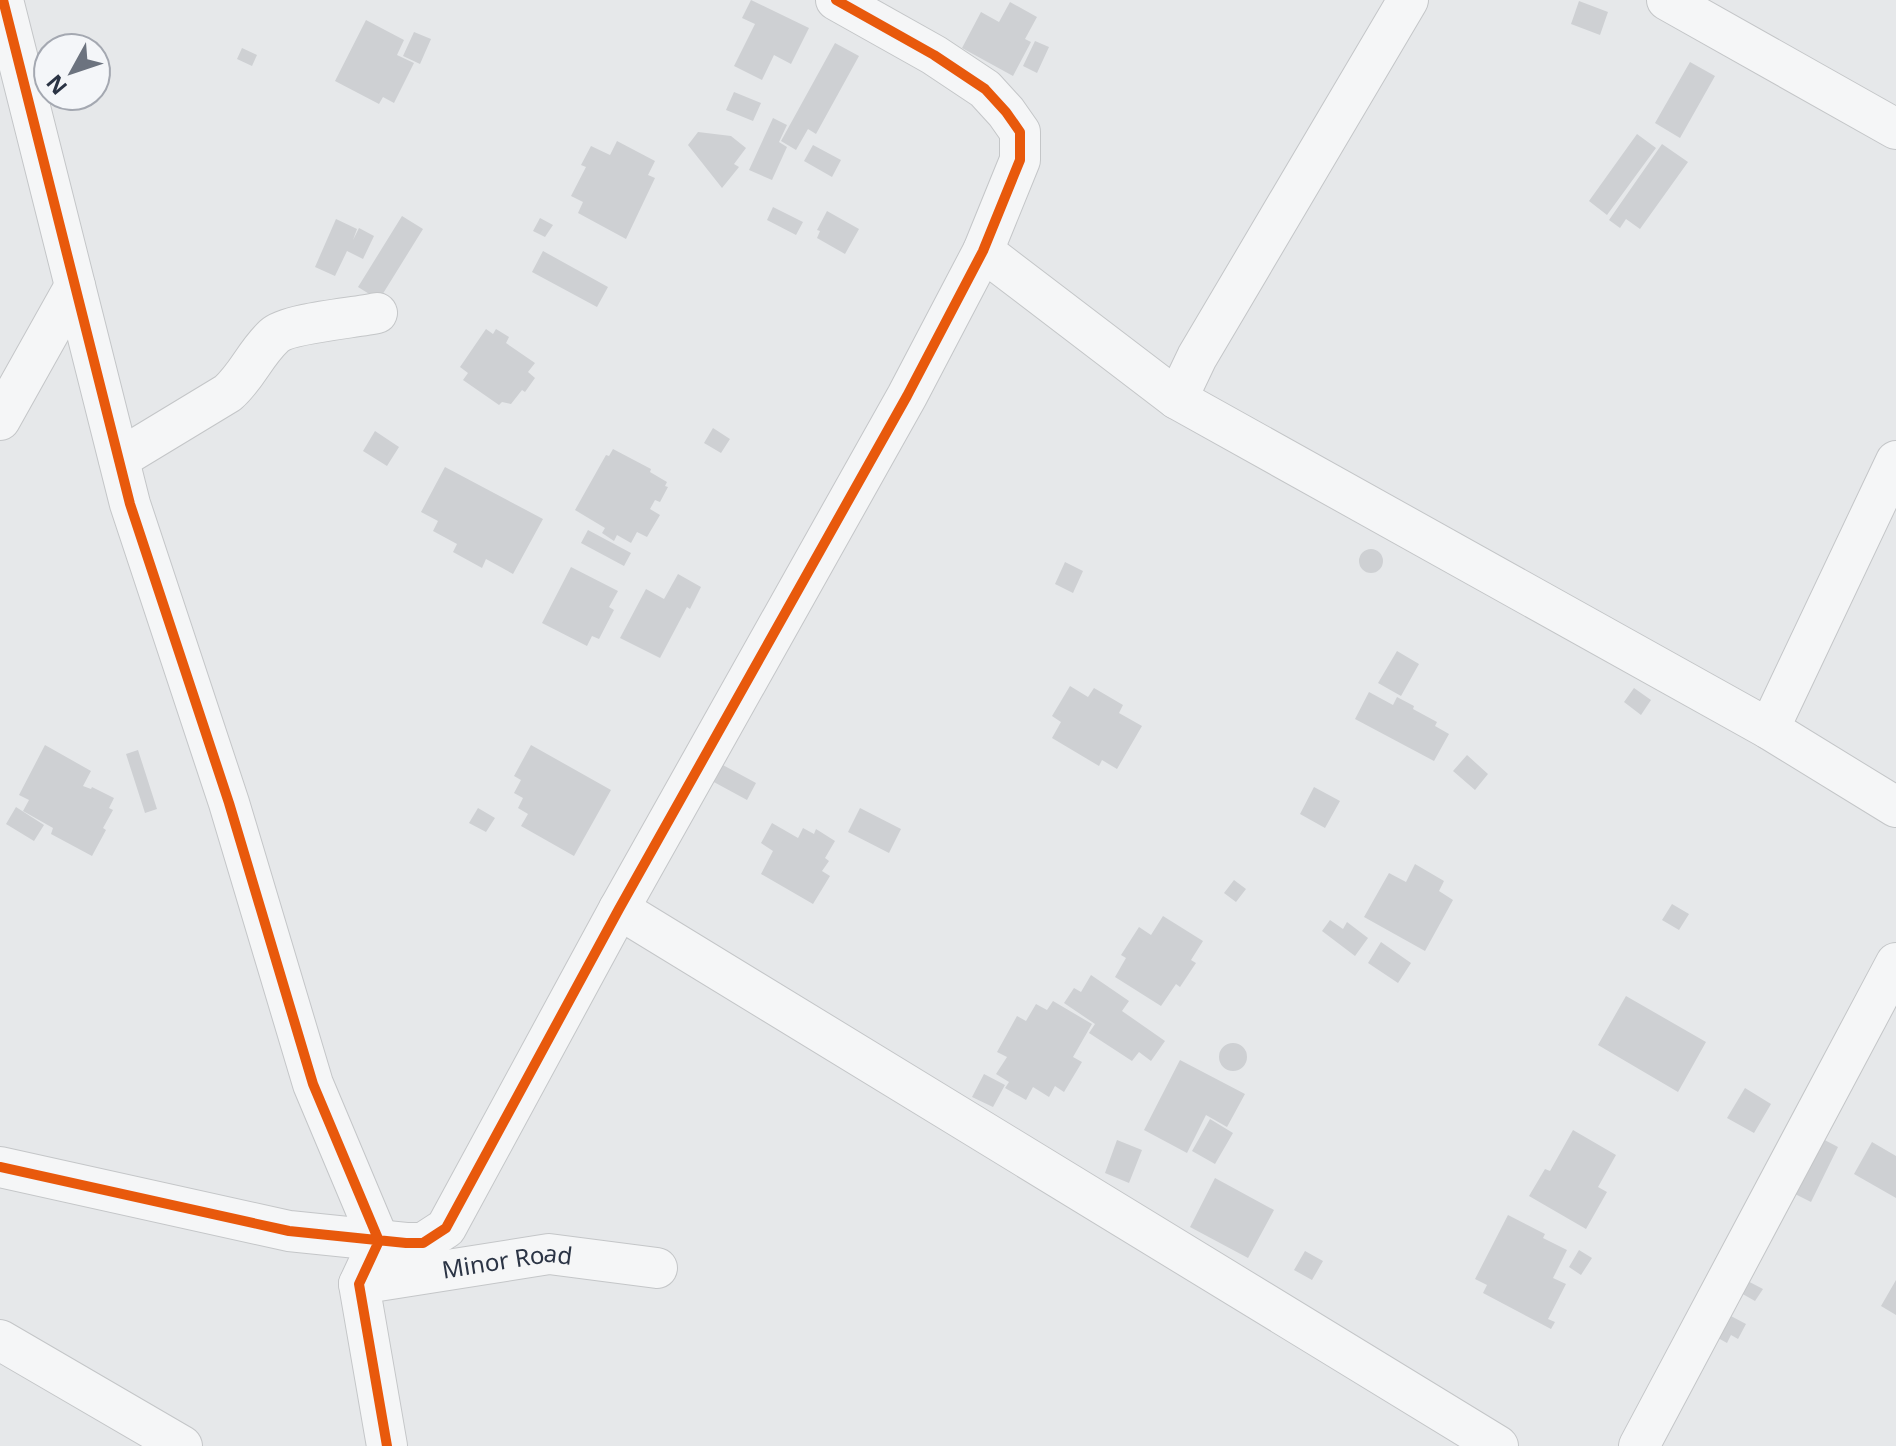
<svg xmlns="http://www.w3.org/2000/svg" width="1896" height="1446" viewBox="0 0 1896 1446" font-family="'Noto Sans',sans-serif">
  <style>
    .building { fill: #ced0d3 }
    .lines { fill: none; stroke-linecap: round; stroke-linejoin: round }
    .minor-casing { stroke: #c4c6c8; stroke-width: 42 }
    .minor { stroke: #f5f6f7; stroke-width: 40 }
    .cycleway-casing { stroke: #f4f6f9; stroke-width: 15 }
    .cycleway { stroke: #e8590c; stroke-width: 10 }
    .labels { text-anchor: middle; stroke-width: 6; stroke-linejoin: round; paint-order: stroke }
    .street-label { font-size: 24px; fill: #2b3445; stroke: #f4f6f9 }
  </style>
  <rect width="100%" height="100%" fill="#e6e8ea"/>
  <path class="building" d="M751,0L809,28L791,64L774,55L762,80L734,66L755,24L742,18Z
    M1579,1L1608,12L1600,35L1571,24Z
    M1010,2L1037,17L1025,39L1031,42L1013,76L962,48L981,12L999,22Z
    M366,20L404,40L397,55L414,63L394,103L383,97L379,104L335,81Z
    M414,32L431,39L420,64L403,56Z
    M1035,41L1049,47L1037,73L1023,66Z
    M835,43L859,56L816,134L808,129L796,150L781,141Z
    M242,48L257,55L252,66L237,59Z
    M1690,62L1715,76L1680,138L1655,123Z
    M734,92L761,103L753,121L726,110Z
    M773,118L787,125L779,142L787,147L772,180L749,170Z
    M698,132L731,136L746,148L734,164L739,167L722,188L688,145Z
    M1637,134L1656,148L1607,215L1589,201Z
    M617,141L655,161L648,175L655,178L626,239L578,213L583,202L571,196L586,167L581,165L591,146L610,155Z
    M1662,144L1688,162L1640,229L1626,219L1620,228L1609,220Z
    M813,145L841,160L832,177L804,161Z
    M773,207L803,222L796,235L767,220Z
    M827,211L859,229L845,254L817,238L820,231L817,230Z
    M402,216L423,229L379,300L358,287Z
    M540,218L553,225L545,237L533,231Z
    M336,219L357,229L353,240L359,228L374,236L363,259L347,251L335,276L315,267Z
    M543,251L608,287L597,307L532,272Z
    M486,329L493,334L496,329L509,337L506,343L535,363L528,372L535,378L525,392L522,390L511,404L502,402L499,405L463,380L468,373L460,367Z
    M713,428L730,439L721,453L704,443Z
    M375,431L399,447L387,466L363,451Z
    M613,449L651,469L650,472L667,482L665,486L668,487L660,502L655,500L650,509L660,515L647,537L637,532L631,543L617,535L614,541L602,533L605,528L575,510L606,455L609,456Z
    M445,467L543,519L513,574L486,559L482,568L453,552L457,544L433,531L438,521L421,512Z
    M588,530L631,553L624,566L581,543Z
    M1359 561a12 12 0 1 1 24 0a12 12 0 1 1-24 0Z
    M1065,562L1083,571L1073,593L1055,584Z
    M571,567L618,591L609,607L614,610L599,639L592,636L587,646L542,623Z
    M678,574L701,587L690,609L687,607L660,658L620,638L646,589L664,599Z
    M1397,651L1419,664L1401,696L1378,683Z
    M1070,686L1088,697L1094,688L1123,705L1119,713L1142,726L1117,769L1102,760L1099,766L1052,738L1061,722L1052,716Z
    M1634,688L1651,700L1641,715L1624,702Z
    M1369,692L1393,705L1397,697L1414,706L1413,709L1437,722L1435,726L1449,734L1434,761L1355,719Z
    M45,745L91,771L83,786L91,789L92,787L114,798L109,808L113,810L103,828L106,830L92,856L51,834L53,828L23,811L29,800L19,795Z
    M531,745L611,790L574,856L521,826L528,814L518,808L523,798L514,793L521,780L514,776Z
    M138,750L157,809L145,813L126,754Z
    M1467,755L1488,774L1475,790L1453,771Z
    M721,764L756,783L747,800L712,781Z
    M1314,787L1340,801L1325,828L1300,814Z
    M16,807L44,825L34,841L6,824Z
    M478,808L495,818L486,832L469,823Z
    M860,808L901,829L889,853L848,832Z
    M772,823L798,838L803,828L814,834L816,829L835,841L825,858L829,861L822,871L830,876L813,904L761,874L773,851L761,843Z
    M1415,864L1444,881L1439,891L1453,900L1425,951L1364,917L1389,873L1406,882Z
    M1234,880L1246,889L1236,902L1224,893Z
    M1672,904L1689,914L1679,930L1662,920Z
    M1163,916L1203,941L1191,960L1196,963L1180,987L1176,984L1161,1006L1115,977L1126,958L1121,955L1139,927L1151,935Z
    M1330,920L1343,929L1347,922L1368,938L1355,956L1322,931Z
    M1381,942L1411,963L1398,983L1368,963Z
    M1091,975L1129,1001L1122,1011L1165,1041L1151,1061L1139,1052L1132,1061L1089,1033L1095,1024L1064,1003L1074,988L1081,992Z
    M1626,996L1706,1042L1678,1092L1598,1045Z
    M1053,1001L1092,1024L1073,1057L1082,1062L1064,1092L1055,1086L1049,1097L1033,1087L1026,1100L1005,1088L1009,1082L996,1074L1007,1057L997,1052L1017,1016L1026,1021L1036,1004L1047,1010Z
    M1219 1057a14 14 0 1 1 28 0a14 14 0 1 1-28 0Z
    M1180,1060L1245,1094L1227,1127L1206,1115L1187,1153L1144,1130Z
    M984,1074L1005,1085L993,1107L972,1097Z
    M1745,1088L1771,1104L1754,1133L1727,1118Z
    M1210,1119L1233,1133L1215,1164L1192,1151Z
    M1573,1130L1616,1155L1598,1187L1607,1192L1586,1229L1529,1196L1545,1169L1550,1171Z
    M1817,1136L1838,1147L1811,1202L1789,1191Z
    M1117,1140L1142,1150L1129,1183L1105,1173Z
    M1872,1142L1896,1156V1198L1854,1174Z
    M1215,1178L1274,1210L1248,1258L1190,1227Z
    M1508,1215L1545,1234L1543,1238L1567,1250L1553,1278L1566,1284L1548,1319L1555,1322L1551,1329L1483,1293L1487,1285L1475,1279Z
    M1579,1250L1592,1258L1581,1275L1569,1267Z
    M1305,1251L1323,1261L1312,1280L1294,1270Z
    M1738,1276L1763,1289L1755,1301L1732,1288Z
    M1896,1280V1315L1881,1306Z
    M1729,1315L1746,1324L1738,1339L1731,1335L1727,1343L1718,1338Z"/>
  <g class="lines">
    <defs>
      <g id="minor">
        <path d="M3,0L130,504L229,803L313,1084L379,1241L359,1284L387,1446"/>
        <path d="M1667,0L1896,129"/>
        <path d="M983,251L1177,399L1769,729L1896,807"/>
        <path d="M1177,399L1197,357L1408,0"/>
        <path d="M0,420L75,286"/>
        <path d="M119,459L228,393C248,375 254,355 274,336C288,323 355,318 377,313"/>
        <path d="M1769,729L1896,461"/>
        <path d="M619,909L1498,1446"/>
        <path d="M0,1167L289,1231L406,1243H423L446,1228L619,909L907,396L983,251L1020,160V132L1006,112L985,89L934,55L836,0"/>
        <path id="s1" d="M359,1284L549,1254L657,1268"/>
        <path d="M0,1340L182,1446"/>
        <path d="M1639,1446L1896,963"/>
      </g>
    </defs>
    <use href="#minor" class="minor-casing"/>
    <use href="#minor" class="minor"/>
    <defs>
      <path id="cycleway" d="M3,0L130,504L229,803L313,1084L379,1241L359,1284L387,1446
        M0,1167L289,1231L406,1243H423L446,1228L619,909L907,396L983,251L1020,160V132L1006,112L985,89L934,55L836,0"/>
    </defs>
    <use href="#cycleway" class="cycleway-casing"/>
    <use href="#cycleway" class="cycleway"/>
  </g>
  <g class="labels">
    <g class="street-label">
      <text dy="8" stroke="none"><textPath href="#s1" startOffset="150">Minor Road</textPath></text>
    </g>
  </g>
  <g transform="translate(72 72) rotate(230)"><circle r="38" fill="#f4f6f9" stroke="#a4a8b1" stroke-width="2"/>
  <path d="M0-6L14 30L0 20L-14 30Z" fill="#6c737f"/>
  <text y="-12" font-size="22" font-weight="bold" text-anchor="middle" fill="#2b3445">N</text>
  </g>
</svg>
